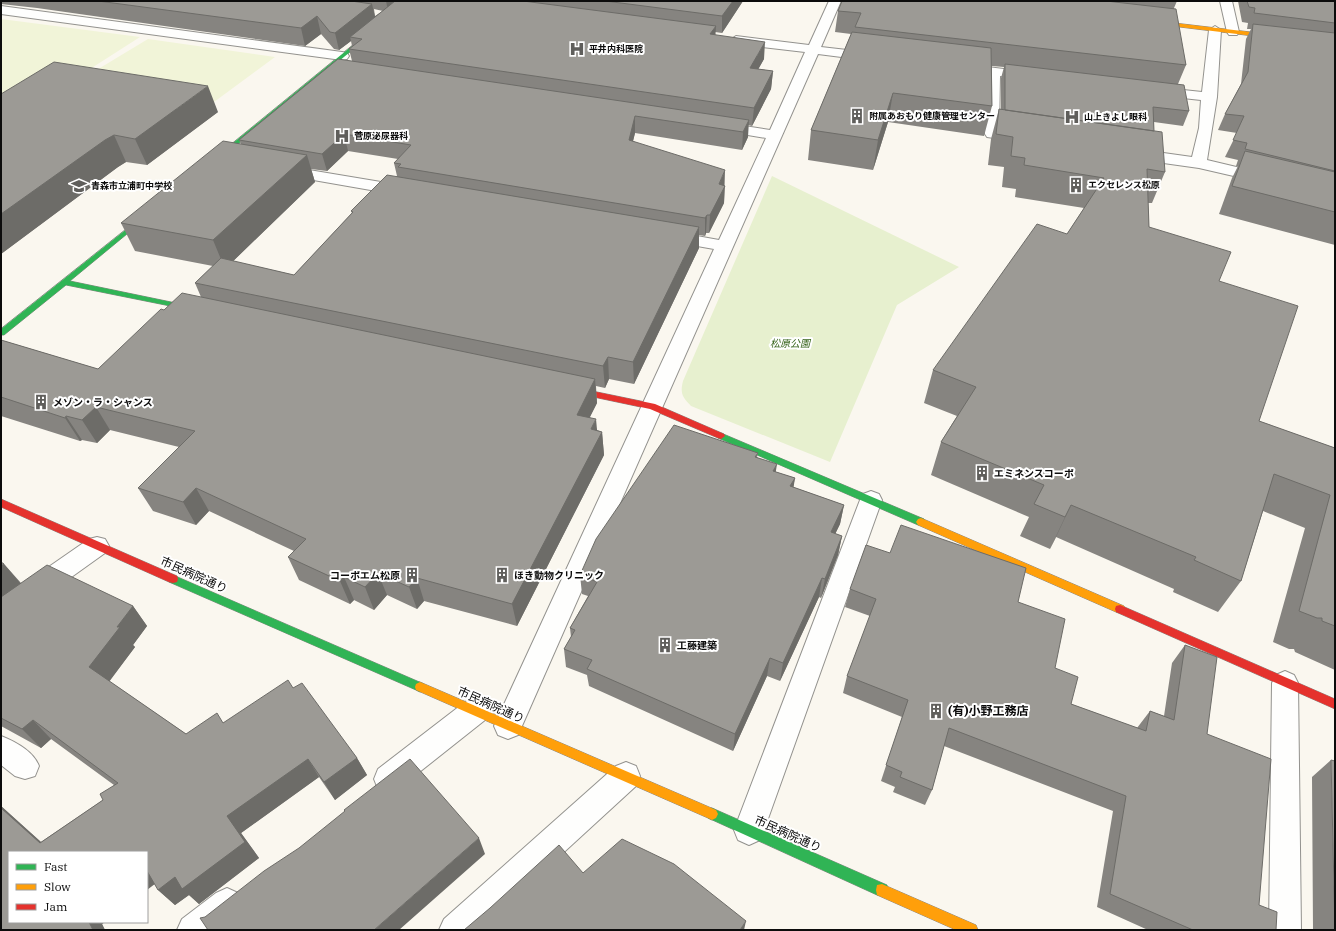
<svg xmlns="http://www.w3.org/2000/svg" width="1336" height="931" viewBox="0 0 1336 931" font-family="'IBM Plex Serif','Noto Sans JP',serif">
  <style>
    .green { fill: #e7f0cf }
    .pitch { fill: #f1f4d8 }
    .lines { fill: none; stroke-linecap: round; stroke-linejoin: round }
    .street-casing { stroke: #93928e; stroke-width: 2 }
    .fast-casing { stroke: #8a8885; stroke-width: 1 }
    .slow-casing { stroke: #8a8885; stroke-width: 1 }
    .jam-casing { stroke: #8a8885; stroke-width: 1 }
    .street { fill: #fefefd; fill-rule: evenodd }
    .fast { fill: #30b455; fill-rule: evenodd }
    .slow { fill: #ff9f0a; fill-rule: evenodd }
    .jam { fill: #e5322d; fill-rule: evenodd }
    .wall { fill: #868480; fill-rule: evenodd }
    .shaded-wall { fill: #6d6c68 }
    .building { fill: #9c9a95; stroke: #6d6c68 }
    .labels { text-anchor: middle; stroke-width: 4; stroke-linejoin: round; paint-order: stroke }
    .far-poi-label { font-size: 9px; font-weight: bold; fill: #0c0c0c; stroke: #fff; text-anchor: start }
    .park-label { font-size: 10px; font-style: italic; fill: #36641b; stroke: #fff }
    .poi-label { font-size: 10px; font-weight: bold; fill: #0c0c0c; stroke: #fff; text-anchor: start }
    .near-street-label { font-size: 12px; fill: #0c0c0c; stroke: #fff }
    .near-poi-label { font-size: 12px; font-weight: bold; fill: #0c0c0c; stroke: #fff; text-anchor: start }
  </style>
  <rect width="100%" height="100%" fill="#faf7ef"/>
  <path class="green" d="M772,176L959,267L897,305L830,462L691,406C682,397 680,393 683,381Z"/>
  <path class="pitch" d="M1,19L140,37L1,126Z
    M148,39L275,57L214,102L80,80Z"/>
  <g class="lines">
    <defs>
      <path id="street" d="M829,1H841L821,47L873,53L878,54L880,57L878,60L873,61L818,54L518,735L508,739L498,735L494,726L714,249L669,241L663,240L660,236L663,232L669,231L719,240L766,138L718,130L713,129L711,126L713,123L718,122L770,130L805,52L736,44L730,40L736,36L809,45Z
        M1220,1H1232L1239,32L1237,35H1229L1227,32Z
        M1,6L342,52L347,53L349,56L347,59L342,60L1,14Z
        M1215,26L1221,30L1217,97L1207,160L1270,175L1272,178L1270,181L1264,183L1199,168L1135,159L1130,157L1127,154L1130,151L1135,149L1192,157L1199,128L1201,100L1155,95L1150,94L1148,91L1150,88L1155,87L1202,92L1209,30Z
        M963,64L1037,73L1039,76L1037,79L1032,80L1000,76L999,131L1027,135L1029,138L1027,141L1022,142L987,137L985,134L986,75L958,71L956,68L958,65Z
        M285,166L405,186L411,188L413,191L411,194L405,196L279,174L277,171L279,168Z
        M871,491L879,494L882,500L764,830L760,840L749,845L738,840L734,830L860,500L863,494Z
        M97,537L105,539L109,546L105,553L10,621L1,625V600L89,539Z
        M1285,671L1294,675L1298,683L1301,930H1269L1272,683L1276,675Z
        M475,699L485,702L489,711L485,720L398,789L388,793L378,789L374,779L378,769L465,702Z
        M1,736C16,742 33,751 39,766L35,776L25,779L15,776L1,765Z
        M626,762L636,766L640,776L636,786L479,930H439L444,919L616,766Z
        M227,888L238,893L243,904C229,931 206,930 177,930L182,919L216,893Z"/>
      <path id="fast" d="M407,1H412L215,163H211V161Z
        M148,212L151,214L150,215L70,281L200,308H203V312H200L66,285L4,335H1V329Z
        M721,433L924,519L926,522L924,525H918L718,438L717,436Z
        M173,575L424,684L425,687L424,690L420,692L416,690L169,582L168,579L169,576Z
        M712,808L887,885L888,890L887,895L882,896L877,895L708,818L706,814L708,810Z"/>
      <path id="slow" d="M1149,20L1335,42V46L1147,23V21Z
        M921,518L1124,606L1125,609L1124,612L1120,613L1116,612L918,525L916,522L918,519Z
        M420,682L716,810L718,814L716,818L712,820L708,818L416,690L415,687L416,684Z
        M882,884L976,925L978,930H956L877,895L876,890L877,885Z"/>
      <path id="jam" d="M568,386L655,404L724,434L725,436L721,439L718,438L650,409L565,391L564,389L565,387Z
        M1,499L177,576L178,579L177,582L173,583L169,582L1,507Z
        M1120,605L1335,699V709L1116,612L1115,609L1116,606Z"/>
    </defs>
    <use href="#street" class="street-casing"/>
    <use href="#fast" class="fast-casing"/>
    <use href="#slow" class="slow-casing"/>
    <use href="#jam" class="jam-casing"/>
    <use href="#street" class="street"/>
    <use href="#fast" class="fast"/>
    <use href="#slow" class="slow"/>
    <use href="#jam" class="jam"/>
  </g>
  <path class="wall" d="M1,1H743L722,33L715,32V35L764,59L758,69L773,71L771,89L752,126L748,125V137L742,150L635,133L633,141L725,186L724,203L709,233H706L705,236L699,235V248L634,384L609,379L605,388L596,386L597,403L590,417L597,430L602,432L604,455L517,626L424,601L417,609L387,595L374,610L354,600L350,604L299,580L288,557L294,551L209,511L196,525L153,511L138,488L179,447L110,430L97,443L82,440L80,441L1,416V340L98,369L164,310L201,297L195,283L213,266L135,251L121,223L241,144L239,140L352,61L349,49L352,46L351,41L339,50L334,49L321,34L305,46L37,8L1,4ZM374,9L383,11L375,16ZM348,151L398,159L394,163L397,176L351,211L352,213L294,275L233,261L315,182L311,169L327,171Z
    M842,1H1177L1174,8L1186,65L1178,84L1189,111L1183,126L1154,122V131L1165,172L1152,203H1148L1149,227L1219,281L1259,421L1335,448V670L1295,652L1294,649H1289L1273,642L1305,528L1263,511L1241,581L1218,612L1173,592L1174,589L1056,537L1050,549L1020,536L1029,517L931,475L941,442L957,416L924,403L933,370L1067,234L1084,208L1015,197L1016,189L1002,187L1004,167L988,165L991,139L999,109H1001V78L1004,67L992,66V106L984,136L888,122L873,170L808,160L811,130L851,34L835,32L838,11Z
    M1238,1H1335V245L1219,214L1232,178L1238,166H1236L1238,160L1225,157L1237,133L1218,130L1225,114L1241,84L1246,39L1251,29H1247L1248,23L1242,22Z
    M1,94L218,112L147,165L126,162L118,167L1,254Z
    M758,453L757,457L776,472L795,478L793,487L844,505L840,524L835,534L842,536L838,555L821,598L819,597L780,681L767,676L733,751L589,686L587,675L566,667L564,649L571,637L570,628L588,596L582,594L580,575Z
    M1,562L4,564L21,583L133,606L147,626L133,645L135,647L109,681L186,734L224,723L293,688L357,758L367,775L335,800L319,777L241,833L259,858L199,904L189,895L175,905L158,890L155,884L9,922H105L102,924L105,930H1V806L41,842L103,800L114,785L51,739L41,748L1,726Z
    M850,589L1018,602L1055,668L1071,704L1137,728L1150,711L1164,716L1172,663L1185,645L1207,734L1259,905L1276,930H1148L1097,907L1113,811L944,746L932,790L925,805L893,792L895,787L881,781L902,717L843,693L847,676L870,616L845,607Z
    M1331,760L1335,930H1313L1312,777Z"/>
  <path class="shaded-wall" d="M386,1H401L388,11Z
    M733,1H743L722,33V16Z
    M372,4L376,21L350,37L351,41L339,50L335,33Z
    M317,16L321,34L305,46L301,28Z
    M716,26L715,43L710,34Z
    M765,42L764,59L749,86L750,68Z
    M773,71L771,89L752,126L754,108Z
    M208,86L218,112L147,165L135,139Z
    M893,93L888,122L873,170L878,140Z
    M635,116V133L629,157V140Z
    M749,120L748,137L742,150L743,132Z
    M344,134L348,151L327,171L322,154Z
    M114,135L126,162L118,167L1,254V214L105,140Z
    M307,155L315,182L225,269L213,240Z
    M725,170L724,203L709,233L710,215L719,184Z
    M707,215L706,233L705,236V218Z
    M699,227V248L634,384L633,362Z
    M608,357L609,379L605,388L603,366Z
    M595,379L597,403L579,438L577,415Z
    M96,407L110,430L97,443L82,420Z
    M66,416L82,440L80,441L65,418Z
    M596,419L598,440L602,432L604,455L517,626L512,604Z
    M777,464L774,483L773,471Z
    M795,478L792,497L790,486Z
    M196,488L209,511L196,525L183,502Z
    M844,505L840,524L827,551L831,532Z
    M1071,505L1056,537L1050,549L1065,517Z
    M842,536L838,555L821,598L825,579Z
    M4,564L21,584L1,599V566Z
    M378,573L387,595L374,610L365,587Z
    M344,577L354,600L350,604L340,581Z
    M417,578L424,601L417,609L409,587Z
    M822,578L819,597L780,681L783,663Z
    M133,606L147,626L133,645L135,647L106,686L89,667L117,627Z
    M770,658L767,676L733,751L735,734Z
    M33,720L51,739L41,748L22,729Z
    M357,758L367,775L335,800L324,782Z
    M308,759L319,777L241,833L259,858L199,904L189,895L175,905L158,890L227,816Z
    M1,806L52,852L40,843L1,808Z
    M479,838L485,854L399,930H374Z
    M147,868L160,880L147,890Z
    M746,921L744,930H740Z
    M89,922H105L102,924L105,930H93Z"/>
  <path class="building" d="M98,1H351L372,4L335,33L330,32L317,16L301,28Z
    M395,1H523L716,26L710,34L765,42L750,68L773,71L754,108L349,49L362,39L350,37Z
    M605,1H733L722,16Z
    M842,1H1106L1176,9L1186,65L855,27L861,13L838,11Z
    M1247,1H1335V23L1254,13L1255,8L1249,7Z
    M1253,24L1335,33V171L1245,149L1247,143L1233,140L1244,116L1225,114L1248,72Z
    M852,32L991,48L992,106L893,93L878,140L811,130Z
    M338,59L749,120L743,132L635,116L629,140L725,170L719,184L725,186L710,215H707L705,218L398,167L401,164L394,163L411,145L344,134L322,154L239,140Z
    M54,62L208,86L135,139L114,135L105,140L1,214V94Z
    M1005,64L1184,85L1189,111L1153,107L1154,131L1005,110Z
    M999,109L1162,132L1165,172L1147,169L1149,227L1231,252L1219,281L1298,306L1259,421L1335,448V626L1322,621V618H1317L1299,611L1330,495L1274,474L1241,581L1194,560L1196,557L1071,505L1065,517L1034,504L1044,485L941,442L976,387L933,370L1037,224L1067,234L1104,178L1024,165L1025,158L1011,156L1013,137L996,134Z
    M223,141L307,155L213,240L121,223Z
    M1245,151L1335,172V212L1232,186Z
    M387,175L699,227L633,362L608,357L603,366L195,283L221,258L294,275L353,212L351,211Z
    M182,293L595,379L577,415L596,419L591,429L602,432L512,604L417,578L409,587L378,573L365,587L344,577L340,581L288,557L306,539L196,488L183,502L138,488L195,431L96,407L82,420L66,416L65,418L1,397V340L98,369L161,309L164,310Z
    M674,425L758,453L755,457L777,464L773,471L795,478L790,486L844,505L831,532L842,536L825,579L822,578L783,663L770,658L735,734L587,669L592,660L564,649L575,630L570,628L597,582L580,575L596,539Z
    M901,525L1026,568L1018,602L1065,619L1055,668L1078,677L1071,704L1146,731L1150,711L1174,720L1185,645L1217,657L1207,734L1271,759L1259,905L1277,912L1276,930H1193L1110,894L1126,796L949,728L932,790L900,777L902,772L886,765L908,700L847,676L876,599L850,589L866,545L890,553Z
    M1,562L4,564L1,566Z
    M47,565L133,606L117,627H120L89,667L186,734L217,713L223,723L288,680L293,688L302,683L357,758L324,782L308,759L227,816L245,842L182,889L175,877L158,890L147,871V852H9V922H89L93,930H1V808L40,843L103,800L100,794L118,783L33,720L22,729L1,718V597Z
    M410,759L479,838L374,930H208L200,918L205,917L264,871L299,848L345,811L344,810Z
    M1331,760L1335,761V930Z
    M622,839L674,864L746,921L740,930H464L490,908L559,845L583,873Z"/>
  <defs>
    <symbol id="hospital-bare" viewBox="-9 -9 18 18"><path d="M-5-5h3v3.5h4V-5h3V5h-3V1.5h-4V5h-3Z" fill="#5f5e5b" stroke="#fff" stroke-width="2.5" paint-order="stroke"/></symbol>
    <symbol id="building-bare" viewBox="-9 -9 18 18"><path d="M-4-6H4V6H1V3H-1V6H-4ZM-2.5-4.3h1.7v1.8h-1.7ZM.8-4.3h1.7v1.8H.8ZM-2.5-1h1.7V.8h-1.7ZM.8-1h1.7V.8H.8Z" fill="#5f5e5b" stroke="#fff" stroke-width="2.5" paint-order="stroke"/></symbol>
    <symbol id="school-bare" viewBox="-9 -9 18 18"><path d="M0-5L7-2L0 1L-7-2ZM-4 1L0 2.5L4 1V4Q0 6-4 4Z" fill="#5f5e5b" stroke="#fff" stroke-width="2.5" paint-order="stroke"/></symbol>
  </defs>
  <g fill-rule="evenodd">
    <use href="#hospital-bare" x="566" y="38" width="22" height="22"/>
    <use href="#building-bare" x="846" y="105" width="22" height="22"/>
    <use href="#hospital-bare" x="1061" y="106" width="22" height="22"/>
    <use href="#hospital-bare" x="331" y="125" width="22" height="22"/>
    <use href="#building-bare" x="1065" y="174" width="22" height="22"/>
    <use href="#school-bare" x="68" y="175" width="22" height="22"/>
    <use href="#building-bare" x="30" y="391" width="22" height="22"/>
    <use href="#building-bare" x="971" y="462" width="22" height="22"/>
    <use href="#building-bare" x="401" y="564" width="22" height="22"/>
    <use href="#building-bare" x="491" y="564" width="22" height="22"/>
    <use href="#building-bare" x="654" y="634" width="22" height="22"/>
    <use href="#building-bare" x="925" y="700" width="22" height="22"/>
  </g>
  <g class="labels">
    <g class="far-poi-label">
      <text x="589" y="52">平井内科医院</text>
      <text x="869" y="119">附属あおもり健康管理センター</text>
      <text x="1084" y="120">山上きよし眼科</text>
      <text x="354" y="139">菅原泌尿器科</text>
      <text x="1088" y="188">エクセレンス松原</text>
      <text x="91" y="189">青森市立浦町中学校</text>
    </g>
    <g class="park-label">
      <text x="790" y="347">松原公園</text>
    </g>
    <g class="poi-label">
      <text x="53" y="406">メゾン・ラ・シャンス</text>
      <text x="994" y="477">エミネンスコーポ</text>
      <text x="400" y="579" text-anchor="end">コーポエム松原</text>
      <text x="514" y="579">ほき動物クリニック</text>
      <text x="677" y="649">工藤建築</text>
    </g>
    <g class="near-street-label">
      <text transform="translate(194 575) rotate(24)" y="4">市民病院通り</text>
      <text transform="translate(491 705) rotate(24)" y="4">市民病院通り</text>
      <text transform="translate(788 834) rotate(24)" y="4">市民病院通り</text>
    </g>
    <g class="near-poi-label">
      <text x="948" y="715">(有)小野工務店</text>
    </g>
  </g>
  <rect width="1336" height="931" fill="none" stroke="#0c0c0c" stroke-width="4"/>
  <rect x="8" y="851" width="140" height="72" fill="#ffffff" stroke="#9e9e9e"/>
  <rect x="16" y="864" width="20" height="6" fill="#30b455" stroke="#9e9e9e"/>
  <text x="44" y="871" font-size="12" fill="#0c0c0c">Fast</text>
  <rect x="16" y="884" width="20" height="6" fill="#ff9f0a" stroke="#9e9e9e"/>
  <text x="44" y="891" font-size="12" fill="#0c0c0c">Slow</text>
  <rect x="16" y="904" width="20" height="6" fill="#e5322d" stroke="#9e9e9e"/>
  <text x="44" y="911" font-size="12" fill="#0c0c0c">Jam</text>
</svg>
